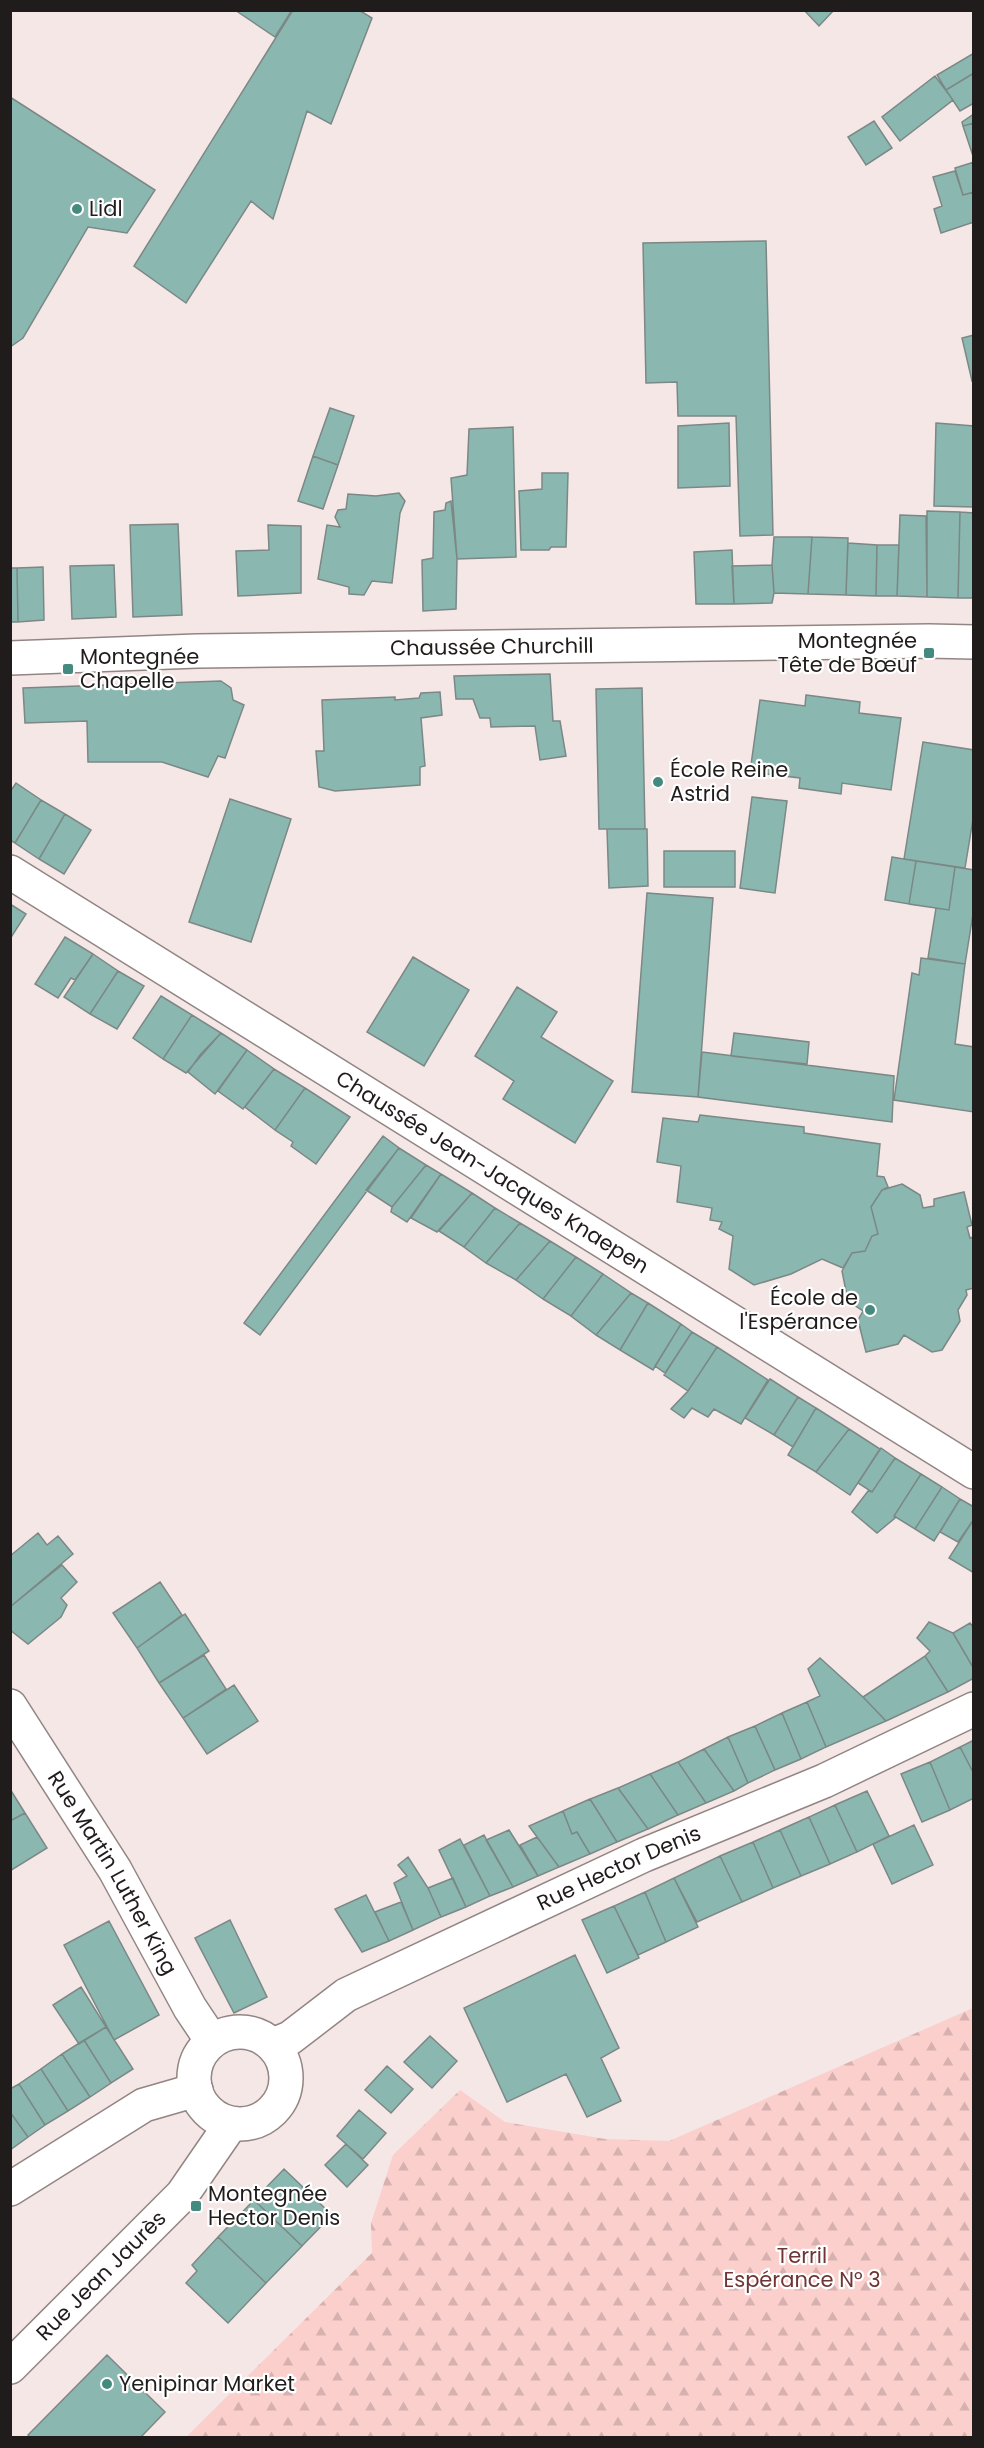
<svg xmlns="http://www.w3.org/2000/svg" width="984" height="2448" viewBox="0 0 984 2448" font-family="Poppins,sans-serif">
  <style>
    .forest { fill: url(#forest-firs) }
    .building { fill: #8ab8b0; stroke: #7b8885; stroke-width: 1.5 }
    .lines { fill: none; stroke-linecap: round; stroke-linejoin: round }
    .street-casing { stroke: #928584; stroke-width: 36 }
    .secondary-casing { stroke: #928584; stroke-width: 36 }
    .street { stroke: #fff; stroke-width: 33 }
    .secondary { stroke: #fff; stroke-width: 33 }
    .poi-dot { fill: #458a7f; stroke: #fff; stroke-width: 2 }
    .labels { text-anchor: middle; stroke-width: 4.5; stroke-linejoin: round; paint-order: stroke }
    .poi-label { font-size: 21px; fill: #211c1c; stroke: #fff; text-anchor: start }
    .street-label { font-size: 21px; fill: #211c1c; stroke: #fff }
    .park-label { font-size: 21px; fill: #6e3534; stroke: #fff }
  </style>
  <defs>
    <pattern id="forest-firs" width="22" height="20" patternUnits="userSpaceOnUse" patternTransform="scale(1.5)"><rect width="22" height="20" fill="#fbcfcc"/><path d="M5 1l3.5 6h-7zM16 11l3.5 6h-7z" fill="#d7b1af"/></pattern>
  </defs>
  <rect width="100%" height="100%" fill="#f5e7e6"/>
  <path class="forest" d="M973,2008V2437H186L372,2253L371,2223L393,2155L460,2090L505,2122L605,2139L669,2141Z"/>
  <path class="building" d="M235,10H292L275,37Z
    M293,10H359L372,18L331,124L307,111L273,219L251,201L186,303L134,266Z
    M804,10H834L819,26Z
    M974,53V73L946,90L937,75Z
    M974,73V103L960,111L946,90Z
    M935,76L953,100L900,141L882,117Z
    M10,97L155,190L127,233L88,227L23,338L10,347Z
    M974,114V123L963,126L962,122Z
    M874,121L892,148L866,165L848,137Z
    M974,123V156H973L963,126Z
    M974,162V192L963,195L955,168Z
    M955,171L963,195L974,192V222L941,233L934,209L942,206L933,177Z
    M766,241L773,535L740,536L736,416H678L677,382L646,383L643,243Z
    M974,335V380L972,381L962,338Z
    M330,408L354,416L338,465L313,456Z
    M729,423L730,486L678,488V426Z
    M936,423L974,426V507L934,506Z
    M513,427L516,557L457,559L451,478L467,475L469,429Z
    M313,456L338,465L323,509L298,501Z
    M542,473H568L566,547H551L549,550H521L519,491L542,489Z
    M399,493L405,501L400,513L392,583L372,581L364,595L349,594V587L318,579L327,525L340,527L335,517L338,510L346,509L348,494L376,496Z
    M451,501L457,559L456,609L423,611L422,560L433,558L434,512L445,510L446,503Z
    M927,511L960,512L958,598L927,597Z
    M960,512L974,513V598H958Z
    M900,515L926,516L927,597L897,596Z
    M178,524L182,615L133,617L130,525Z
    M268,525L301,526V593L238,596L236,551L269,550Z
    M774,537H812L808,594L774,593L772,565Z
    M812,537L848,538L846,595L808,594Z
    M848,543L877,545L876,596L846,595Z
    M877,545H899L897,596H876Z
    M732,550L734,604H696L694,552Z
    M114,565L116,617L72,619L70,566Z
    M772,565L774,593L772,603L734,604L732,566Z
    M43,567L44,620L18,622L17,568Z
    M10,568H17L18,622H10Z
    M550,674L553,721H560L566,756L540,760L535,726L491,727L490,718H480L473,699H456L454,676Z
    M221,681L231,688L233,700L244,705L225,758L218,756L208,777L162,762H88L87,721L25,723L23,688Z
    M642,688L645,829H599L596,689Z
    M440,692L442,715L421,718L425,766L420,767V785L335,791L319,787L316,751H324L322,700L395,697V700L419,698L421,693Z
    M806,695L860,702L859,713L901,718L891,790L842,783L841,794L799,788L800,778L750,772L760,700L805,706Z
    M923,742L974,750V813L965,868L904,859Z
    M16,783L41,800L15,843L10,840V792Z
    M752,797L787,801L775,893L740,888Z
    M230,799L291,819L251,942L189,922Z
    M41,800L65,814L39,859L15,843Z
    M65,814L91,830L64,874L39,859Z
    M607,829H647L648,886L609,888Z
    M664,851H735V887H664Z
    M892,857L916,861L909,904L885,900Z
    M916,861L955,867L949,910L909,904Z
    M955,867L974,870L973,914L965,964L928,958L936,908L949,910Z
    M647,893L713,898L698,1097L632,1092Z
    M10,904L26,914L10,939Z
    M65,937L93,954L75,980L71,978L58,998L35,984Z
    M93,954L118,971L90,1014L64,997Z
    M413,957L469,990L424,1066L367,1032Z
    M921,958L965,964L955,1044L974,1047V1112L894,1100L912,973L919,975Z
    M118,971L144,986L117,1029L90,1014Z
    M517,987L557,1012L541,1037L613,1081L575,1143L503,1099L514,1081L475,1056Z
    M161,996L192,1015L163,1059L133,1038Z
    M192,1015L221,1033L186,1073L163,1059Z
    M221,1033L247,1050L215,1094L188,1072L200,1055Z
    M734,1033L809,1042L807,1064L731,1056Z
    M247,1050L274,1069L243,1109L218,1091Z
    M702,1052L894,1076L892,1122L698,1097Z
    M274,1069L305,1088L275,1130L245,1107Z
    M305,1088L350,1117L316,1164L291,1146L293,1142L275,1130Z
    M700,1115L804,1127V1133L880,1144L877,1176L884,1177L888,1187L882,1190L871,1207L878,1234L872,1236L865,1251L852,1253L843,1268L822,1259L791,1274L754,1285L729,1269L733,1236L719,1229L722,1222L710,1220L712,1208L677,1202L681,1166L657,1162L663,1118L698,1122Z
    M383,1136L399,1148L260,1335L244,1323Z
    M399,1148L426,1165L392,1207L366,1190Z
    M426,1165L441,1174L407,1222L391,1212L392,1207Z
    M441,1174L472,1193L437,1232L411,1218Z
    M902,1184L920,1195L923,1208L934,1206V1199L964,1192L972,1225L967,1227L970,1238L974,1237V1288L966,1290L967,1295L958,1310L960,1321L942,1350L932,1352L904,1335L898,1344L866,1352L858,1320L863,1311L848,1301L842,1271L852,1253L865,1251L872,1236L878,1234L871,1207L882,1190Z
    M472,1193L495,1208L464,1247L439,1231Z
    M495,1208L520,1223L486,1263L464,1247Z
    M520,1223L550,1241L516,1280L486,1263Z
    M550,1241L576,1257L543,1299L516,1280Z
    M576,1257L603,1274L571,1316L543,1299Z
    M603,1274L631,1293L596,1335L571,1316Z
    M631,1293L648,1303L620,1350L596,1335Z
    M648,1303L681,1324L653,1370L620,1350Z
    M681,1324L692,1332L665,1373L655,1366Z
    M692,1332L717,1347L688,1391L664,1375Z
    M717,1347L768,1380L741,1424L714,1409L708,1417L692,1408L684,1418L671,1409L688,1391Z
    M770,1379L798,1397L774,1435L745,1418Z
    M798,1397L816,1408L793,1447L774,1435Z
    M816,1408L849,1429L816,1472L788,1455Z
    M849,1429L880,1449L850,1495L816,1472Z
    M881,1448L895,1458L872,1492L858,1483Z
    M895,1458L921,1474L894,1516L895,1518L877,1533L852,1512L868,1491L872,1492Z
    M921,1474L942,1487L915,1529L894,1516Z
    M942,1487L960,1499L934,1541L915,1529Z
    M960,1499L974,1507V1519L958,1542L940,1532Z
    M974,1519V1573L949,1558Z
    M38,1533L47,1545L58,1536L73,1554L10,1607V1556Z
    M62,1565L77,1582L61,1598L67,1605L61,1617L28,1644L10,1630V1607Z
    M160,1582L182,1615L137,1648L113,1613Z
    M185,1614L209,1651L159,1683L137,1648Z
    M929,1622L953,1633L974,1669V1678L948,1692L925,1656L930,1651L917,1638Z
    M970,1623L974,1628V1669L953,1633Z
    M204,1655L226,1689L183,1718L159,1683Z
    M925,1656L948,1692L886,1721L863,1697Z
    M820,1658L863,1697L886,1721L826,1747L807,1702L820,1696L808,1669Z
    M234,1685L258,1721L207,1754L183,1718Z
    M807,1702L826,1747L801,1759L782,1713Z
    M782,1713L801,1759L775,1770L755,1726Z
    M755,1726L775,1770L748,1783L728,1737Z
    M728,1737L748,1783L734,1791L704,1749Z
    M974,1740V1774L960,1747Z
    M960,1747L974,1774V1798L950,1810L930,1762Z
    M704,1749L734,1791L706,1803L678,1762Z
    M678,1762L706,1803L678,1815L650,1774Z
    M930,1762L950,1810L922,1822L901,1774Z
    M650,1774L678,1815L648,1829L618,1788Z
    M618,1788L648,1829L617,1842L590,1799Z
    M10,1789L25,1813L10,1821Z
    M867,1791L889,1836L857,1852L835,1805Z
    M590,1799L617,1842L590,1854L577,1832L572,1834L563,1811Z
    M835,1805L857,1852L830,1864L809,1817Z
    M563,1811L572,1834L577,1832L590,1854L559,1867L529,1826Z
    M25,1813L47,1848L10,1871V1821Z
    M809,1817L830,1864L801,1876L780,1830Z
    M914,1825L933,1865L892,1884L873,1844Z
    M509,1830L538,1876L513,1887L486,1840Z
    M780,1830L801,1876L773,1888L753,1842Z
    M484,1835L513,1887L490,1896L464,1845Z
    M537,1837L559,1867L538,1876L520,1845Z
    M460,1839L490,1896L466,1907L439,1850Z
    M753,1842L773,1888L742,1902L720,1856Z
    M720,1856L742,1902L697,1922L674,1878Z
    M408,1857L428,1888L441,1917L413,1930L394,1883L407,1876L398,1865Z
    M453,1878L466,1907L441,1917L428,1888Z
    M674,1878L698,1927L666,1942L645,1892Z
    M645,1892L666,1942L638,1955L614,1906Z
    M366,1895L389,1941L362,1952L335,1909Z
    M401,1902L413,1930L389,1941L375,1912Z
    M614,1906L639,1958L607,1973L582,1920Z
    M230,1920L267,1997L234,2013L195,1938Z
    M109,1921L159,2015L114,2040L64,1945Z
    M575,1955L619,2048L601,2058L621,2101L587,2117L566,2074L507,2102L464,2008Z
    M81,1987L106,2027L79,2044L53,2005Z
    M106,2027L133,2069L111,2083L84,2040Z
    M430,2036L457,2061L432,2088L404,2062Z
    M84,2040L111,2083L90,2097L62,2054Z
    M62,2054L90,2097L68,2111L41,2069Z
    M387,2066L413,2089L391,2113L365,2090Z
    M41,2069L68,2111L45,2125L19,2084Z
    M19,2084L45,2125L28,2137L10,2112V2089Z
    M359,2110L386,2133L363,2159L337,2136Z
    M10,2112L28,2137L10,2150Z
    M346,2144L368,2165L347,2187L325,2165Z
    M284,2169L332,2215L302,2246L254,2200Z
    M254,2200L302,2246L266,2283L218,2237Z
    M218,2237L266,2283L228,2323L186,2283L197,2271L192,2265Z
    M107,2355L165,2412L140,2438H31L28,2435Z"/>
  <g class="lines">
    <defs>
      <g id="street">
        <path id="s1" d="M10,872L974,1472"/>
        <path id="s2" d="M10,1706L115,1870L190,2008L212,2041"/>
        <path d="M10,2189L144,2105L196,2090"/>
      </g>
      <g id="secondary">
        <path id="s3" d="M10,658L197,651L929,641L974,642"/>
        <circle cx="240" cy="2078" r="46"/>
        <path id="s4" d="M273,2045L290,2038L346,1995L644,1855L824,1781L974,1709"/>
        <path id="s5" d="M10,2367L182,2195L231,2124"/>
      </g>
    </defs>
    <use href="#street" class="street-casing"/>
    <use href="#secondary" class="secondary-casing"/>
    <use href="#street" class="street"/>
    <use href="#secondary" class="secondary"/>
  </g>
  <g class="poi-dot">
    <circle cx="77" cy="209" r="6"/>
    <rect x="923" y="647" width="12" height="12" rx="3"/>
    <rect x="62" y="663" width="12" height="12" rx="3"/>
    <circle cx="658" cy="782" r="6"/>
    <circle cx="870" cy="1310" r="6"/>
    <rect x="190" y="2200" width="12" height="12" rx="3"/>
    <circle cx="107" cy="2384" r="6"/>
  </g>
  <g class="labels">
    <g class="poi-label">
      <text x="89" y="216">Lidl</text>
      <text x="917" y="648" text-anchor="end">Montegnée<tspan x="917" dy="24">Tête de Bœuf</tspan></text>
      <text x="80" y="664">Montegnée<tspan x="80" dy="24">Chapelle</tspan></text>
      <text x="670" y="777">École Reine<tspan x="670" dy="24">Astrid</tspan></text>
      <text x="858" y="1305" text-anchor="end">École de<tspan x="858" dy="24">l'Espérance</tspan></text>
      <text x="208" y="2201">Montegnée<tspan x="208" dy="24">Hector Denis</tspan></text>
      <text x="119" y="2391">Yenipinar Market</text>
    </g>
    <g class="street-label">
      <text dy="7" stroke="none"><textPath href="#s3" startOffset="482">Chaussée Churchill</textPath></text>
      <text dy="7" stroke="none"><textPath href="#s1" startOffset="568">Chaussée Jean-Jacques Knaepen</textPath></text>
      <text dy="7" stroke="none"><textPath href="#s4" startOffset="390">Rue Hector Denis</textPath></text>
      <text dy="7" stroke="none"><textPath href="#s2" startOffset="196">Rue Martin Luther King</textPath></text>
      <text dy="7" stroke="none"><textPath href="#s5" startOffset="129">Rue Jean Jaurès</textPath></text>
    </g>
    <g class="park-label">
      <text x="802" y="2263">Terril<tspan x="802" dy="24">Espérance N° 3</tspan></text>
    </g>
  </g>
  <rect width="984" height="2448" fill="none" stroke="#211c1c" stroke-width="24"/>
</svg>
